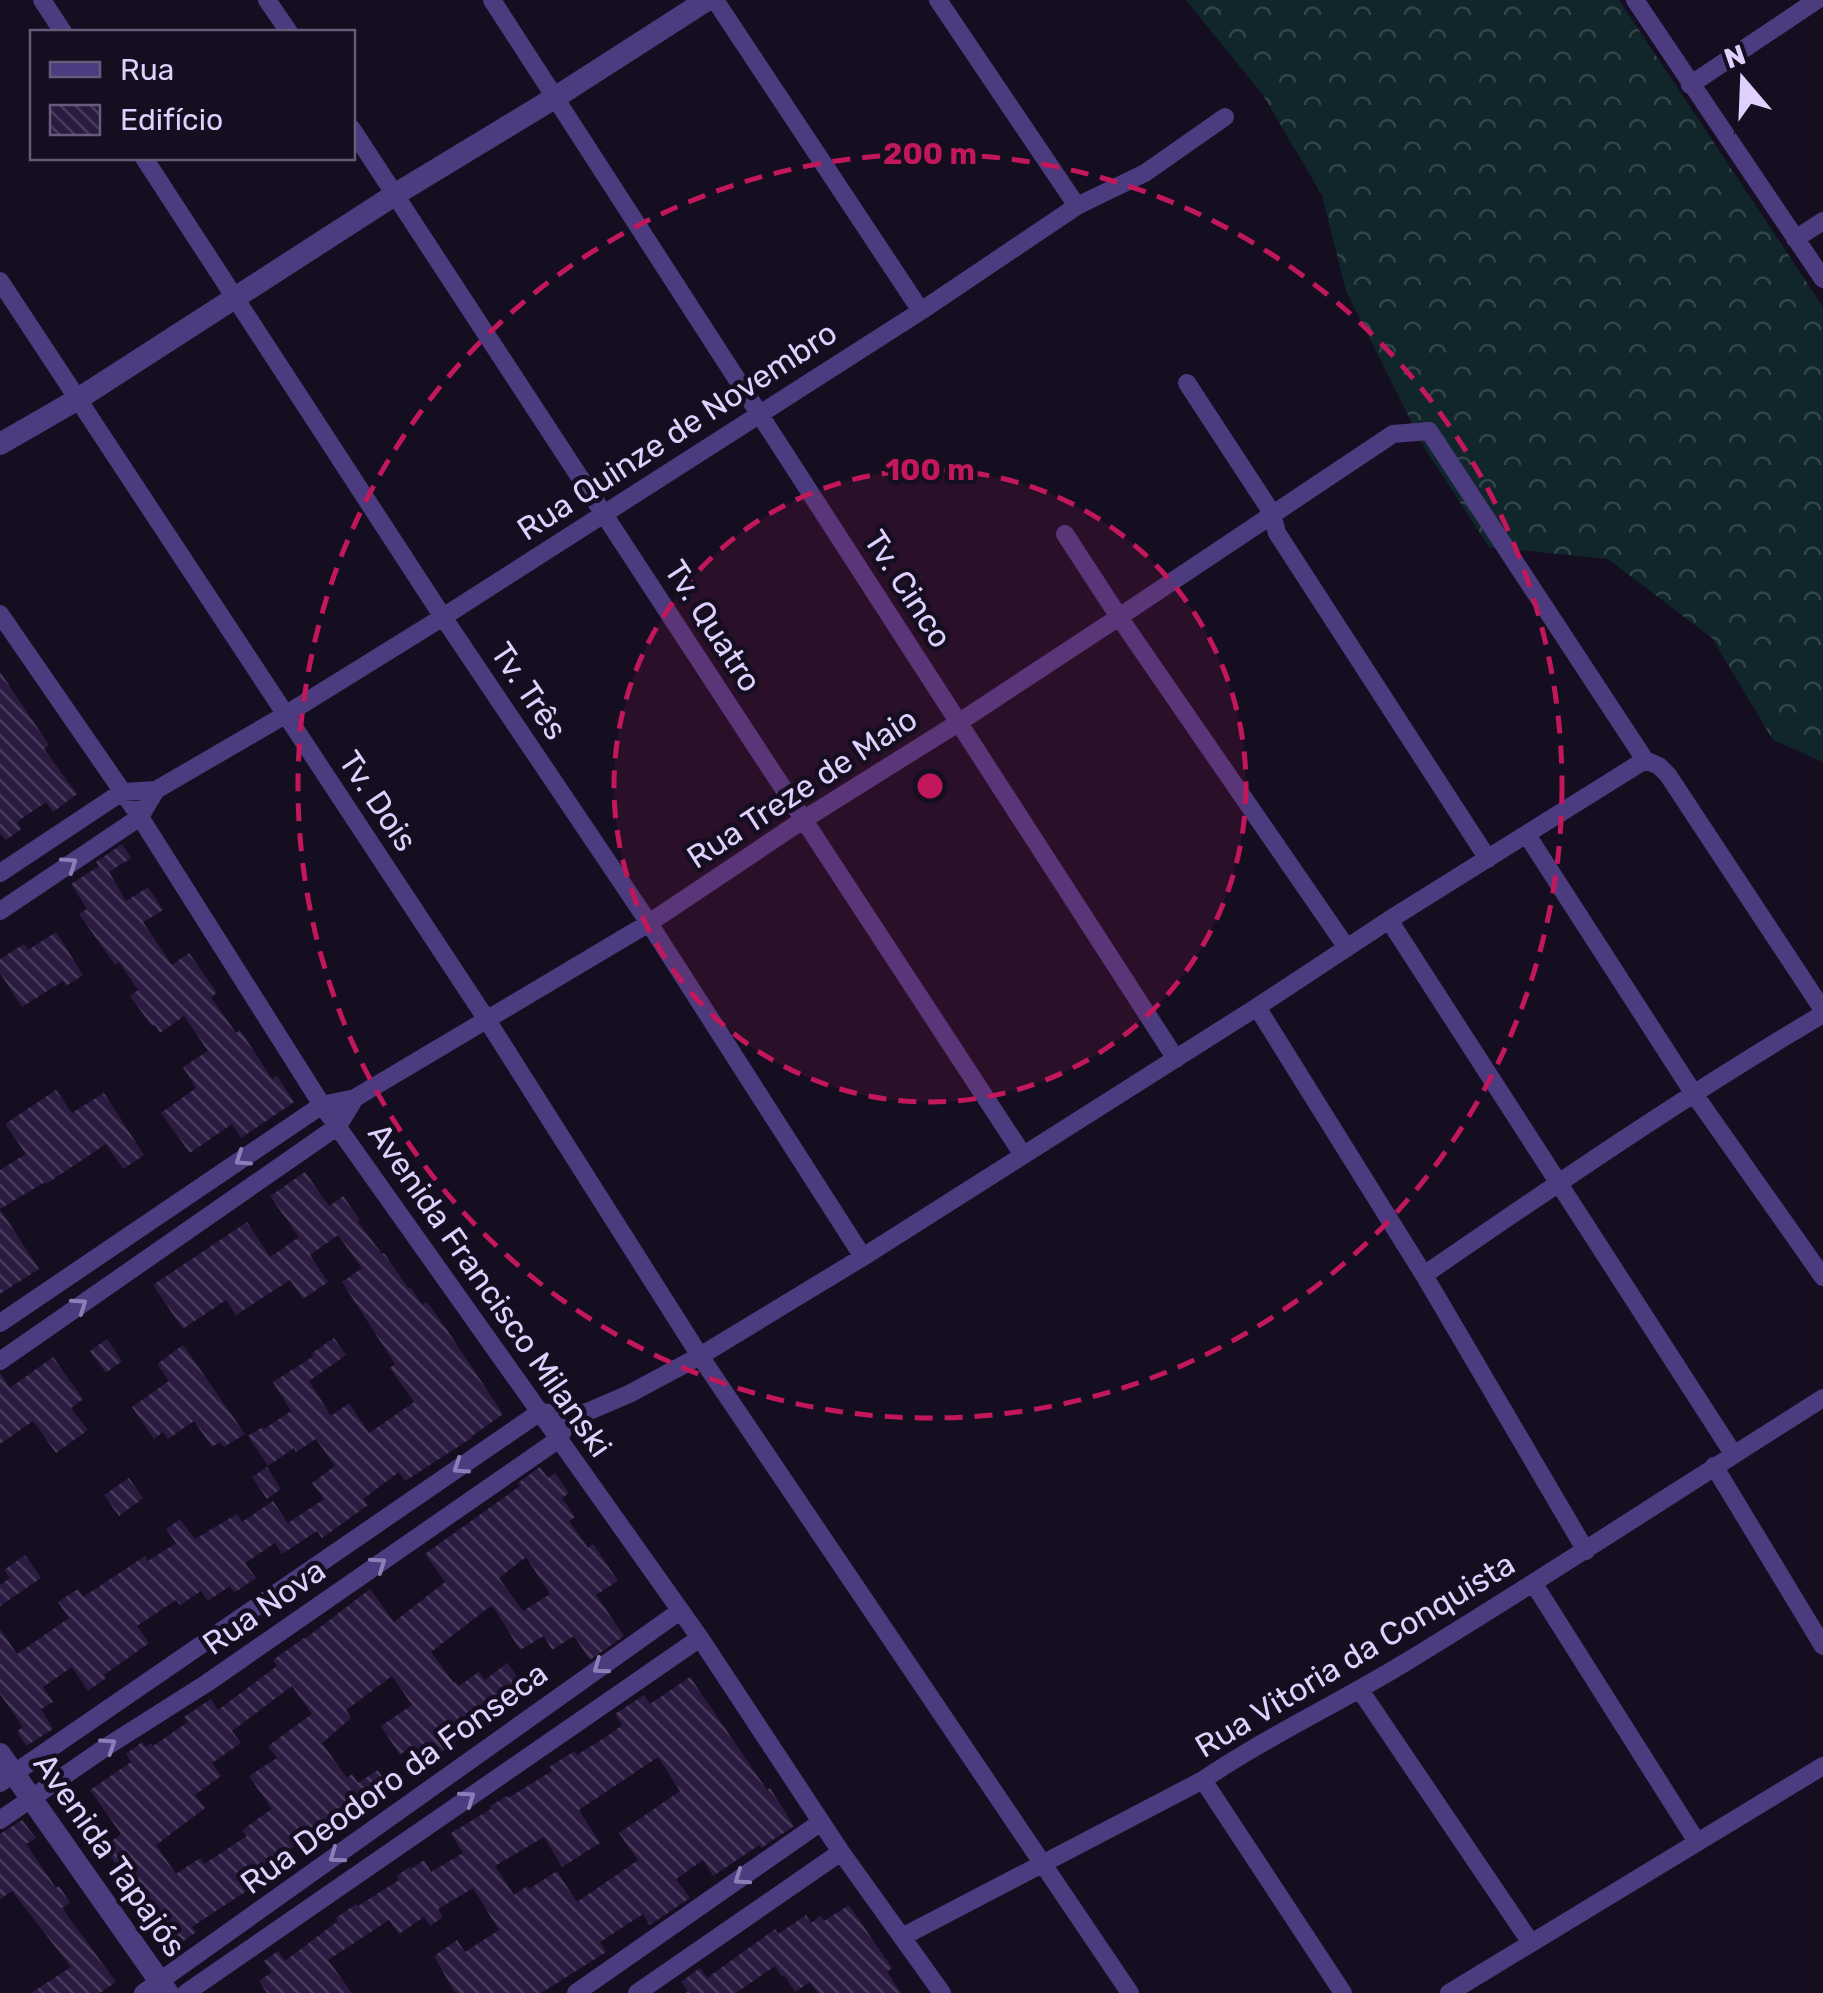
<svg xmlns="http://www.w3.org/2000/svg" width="1823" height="1993" viewBox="0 0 1823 1993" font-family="Rubik,sans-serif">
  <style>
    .forest { fill: url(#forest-crowns) }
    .building { fill: url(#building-back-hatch); fill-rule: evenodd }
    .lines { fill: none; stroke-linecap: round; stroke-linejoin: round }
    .minor { stroke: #4c3b7e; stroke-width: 18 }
    .tertiary { stroke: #4c3b7e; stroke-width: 22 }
    .oneway { stroke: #8e7eb7 }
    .ring { fill: none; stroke: #c2185b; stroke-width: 5; stroke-dasharray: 18 12 }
    .labels { text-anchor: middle; stroke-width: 9; stroke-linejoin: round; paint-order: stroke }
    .street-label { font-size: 32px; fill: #dfd0fd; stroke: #150e21 }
    .centre { fill: #c2185b; stroke: #150e21; stroke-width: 5 }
    .ring-label { font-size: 30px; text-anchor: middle; font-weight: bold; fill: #c2185b; stroke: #150e21; stroke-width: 9; stroke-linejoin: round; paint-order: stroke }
  </style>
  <defs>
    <pattern id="forest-crowns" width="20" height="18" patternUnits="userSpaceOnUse" patternTransform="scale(2.5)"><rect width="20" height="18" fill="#11262b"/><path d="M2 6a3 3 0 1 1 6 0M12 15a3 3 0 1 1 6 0" fill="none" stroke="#33444b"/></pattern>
    <pattern id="building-back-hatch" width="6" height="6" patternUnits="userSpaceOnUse" patternTransform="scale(2.5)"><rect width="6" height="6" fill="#2b1b41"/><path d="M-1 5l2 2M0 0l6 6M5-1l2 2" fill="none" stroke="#493b5d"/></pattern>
  </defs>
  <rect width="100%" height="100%" fill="#150e21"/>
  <path class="forest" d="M1186,0H1619L1823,307V762L1773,740L1712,638L1608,559L1489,547L1424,447L1346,291L1322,195L1263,95Z"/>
  <path class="building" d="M0,672L49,745L44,749L77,794L53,812L46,802L17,822L21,829L6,840L0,834Z
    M122,844L131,858L109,872L126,901L148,887L163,910L143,922L172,965L189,953L217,993L211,997L236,1033L240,1030L272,1079L277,1076L294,1102L241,1138L232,1124L190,1153L161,1113L196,1088L183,1067L208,1051L184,1016L160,1033L155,1025L152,1026L130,996L138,990L119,962L115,965L79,914L87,909L71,884L99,866L96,862Z
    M56,932L83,975L66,986L63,981L22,1007L0,973V959L24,944L28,950Z
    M56,1090L72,1113L104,1093L144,1155L123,1169L106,1144L46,1184L45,1182L0,1209L39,1269L0,1294V1170L26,1154L5,1124Z
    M305,1172L329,1206L343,1196L360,1220L358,1222L382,1254L384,1253L408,1288L410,1287L423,1305L427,1302L443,1324L503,1414L472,1436L473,1437L405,1481L399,1472L363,1499L368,1505L322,1538L317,1531L282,1554L275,1543L245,1563L256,1578L234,1593L230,1586L208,1601L201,1591L180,1605L176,1600L137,1626L149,1643L104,1675L106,1678L88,1691L72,1667L43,1687L53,1702L41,1709L53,1729L26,1746L17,1731L23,1727L0,1694V1629L17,1654L69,1618L58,1602L78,1589L83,1597L145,1556L148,1561L176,1543L166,1529L180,1519L195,1539L237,1514L242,1522L273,1501L288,1523L324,1499L312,1483L335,1466L316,1439L296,1452L294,1448L268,1466L248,1436L262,1427L264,1429L291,1411L273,1382L314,1356L312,1353L334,1338L346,1355L309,1381L331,1416L349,1403L369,1433L414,1402L390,1368L395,1364L342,1282L362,1268L338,1235L310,1255L328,1282L303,1299L290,1280L236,1315L226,1300L183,1329L153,1285L247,1222L270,1257L299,1237L270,1196Z
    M107,1339L122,1361L106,1373L90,1351Z
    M183,1345L245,1434L224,1447L220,1442L212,1447L194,1421L168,1439L163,1432L154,1439L132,1407L169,1381L157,1364Z
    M53,1357L83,1399L71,1408L88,1430L56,1453L33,1421L0,1444V1373L10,1388Z
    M267,1467L281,1489L267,1499L252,1477Z
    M540,1467L548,1478L555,1473L569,1493L562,1498L575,1517L569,1521L588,1548L593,1544L618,1581L596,1595L624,1636L590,1660L574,1636L552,1650L544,1636L520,1650L493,1606L488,1608L431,1652L454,1683L455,1682L459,1686L479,1672L485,1680L507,1663L526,1688L510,1700L507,1697L463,1731L465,1735L420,1767L408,1749L400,1755L381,1726L412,1705L392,1676L346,1710L351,1718L322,1743L347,1778L352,1774L358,1783L378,1770L391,1790L372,1803L375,1807L333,1835L326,1825L286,1852L293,1861L208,1916L192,1927L196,1932L173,1948L104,1847L121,1834L90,1790L131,1762L126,1754L142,1742L146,1747L151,1743L153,1746L188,1722L184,1717L211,1699L218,1710L277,1666L273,1660L304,1638L305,1639L370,1589L394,1622L445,1582L425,1554L520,1486L518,1483ZM526,1557L550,1594L523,1611L499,1578ZM292,1686L312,1714L268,1746L277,1758L249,1776L272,1809L242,1830L247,1836L204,1864L200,1858L176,1874L156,1845L205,1808L195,1795L221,1776L212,1763L241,1743L232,1731Z
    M129,1478L143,1498L119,1516L104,1495Z
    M25,1555L41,1578L0,1606V1585L10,1578L4,1570Z
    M690,1677L767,1790L770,1788L794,1826L761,1848L759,1845L713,1876L703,1860L676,1879L690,1898L650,1925L643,1914L600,1942L606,1952L541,1993H455L434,1956L457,1940L465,1952L499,1930L473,1888L438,1909L443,1917L430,1926L424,1917L399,1934L389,1920L328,1960L352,1993H267L259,1981L272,1972L264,1961L278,1951L285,1961L338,1921L336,1918L356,1904L358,1906L399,1880L396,1876L410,1867L411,1869L424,1860L431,1872L463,1853L451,1833L491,1809L490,1806L507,1796L508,1798L552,1771L549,1767L575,1751L577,1755L612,1733L622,1725L615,1714L644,1695L650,1704ZM658,1757L680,1791L619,1833L638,1860L577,1902L557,1871L529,1889L527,1886L514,1895L495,1866L544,1837L562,1867L600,1843L579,1810Z
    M22,1820L36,1838L26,1844L56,1888L59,1886L70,1903L62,1908L116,1982L100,1993H31L71,1967L12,1891L0,1899V1834Z
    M849,1905L892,1968L887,1972L901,1993H818L810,1982L795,1992L784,1975L782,1977L775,1966L736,1993H686L688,1991L681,1982L700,1968L707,1978L775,1929L778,1934L806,1915L811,1923L820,1916L824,1921Z"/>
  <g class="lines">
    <path class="minor" d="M42,0L63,32
      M267,0L289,32
      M492,0L1176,1059
      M715,0L921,311
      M938,0L1077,206
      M1635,0L1823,279
      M1690,85L1817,0
      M352,129L1023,1155
      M144,158L443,617L649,923L863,1257
      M1795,239L1823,221
      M0,281L487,1020L700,1356L1130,1993
      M1187,383L1272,513L1277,533L1488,859
      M1065,534L1119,617L1347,948
      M0,614L140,817L322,1105L700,1638L841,1852L942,1993
      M1527,835L1694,1094L1823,1277
      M0,873L122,792L156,790L285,715L443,617L921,311L1077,206L1145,173L1225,117
      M0,911L140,817L156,790
      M1389,920L1734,1455
      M1257,1007L1424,1275L1586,1551
      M1424,1275C1555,1185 1686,1095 1823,1014
      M0,1323L322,1105L355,1098L649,923L803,820L958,723L1119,617L1393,434L1429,431L1645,760
      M0,1361L338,1126L355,1098
      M1714,1466L1823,1646
      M1534,1584L1697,1842
      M1360,1690L1531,1943
      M1203,1780L1343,1993
      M0,1783L540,1412L573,1416L587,1412L629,1394L700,1356L863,1257L1257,1007L1389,920L1645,760L1659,766L1668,775L1823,1010
      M0,1820L106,1747L207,1683L559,1439L564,1429
      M902,1937L1203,1780C1268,1736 1339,1703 1406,1662C1547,1576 1684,1486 1823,1398
      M143,1993L680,1611
      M186,1993L700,1638
      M576,1993L821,1822
      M637,1993L841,1852
      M1449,1993L1823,1766"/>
    <path class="tertiary" d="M0,444L78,399L396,194L556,97L707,0
      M0,1754L168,1993"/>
  </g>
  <defs><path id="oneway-chevron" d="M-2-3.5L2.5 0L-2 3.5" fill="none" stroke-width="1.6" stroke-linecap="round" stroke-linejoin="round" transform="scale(2.5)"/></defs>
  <g class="oneway">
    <use href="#oneway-chevron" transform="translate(70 864) rotate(-34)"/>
    <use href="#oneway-chevron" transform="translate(242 1159) rotate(146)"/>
    <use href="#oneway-chevron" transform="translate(80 1305) rotate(-35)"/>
    <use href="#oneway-chevron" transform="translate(460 1467) rotate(146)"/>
    <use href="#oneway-chevron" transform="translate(379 1564) rotate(-35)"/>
    <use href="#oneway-chevron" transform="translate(600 1667) rotate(144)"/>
    <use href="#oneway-chevron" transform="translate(109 1745) rotate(-33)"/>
    <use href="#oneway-chevron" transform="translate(468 1798) rotate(-35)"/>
    <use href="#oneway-chevron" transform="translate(336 1856) rotate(144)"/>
    <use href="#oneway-chevron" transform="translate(741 1878) rotate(145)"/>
  </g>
  <circle cx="930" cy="786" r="316" fill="#c2185b" fill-opacity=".12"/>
  <g class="ring">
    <circle cx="930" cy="786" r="316"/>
    <circle cx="930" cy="786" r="632"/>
  </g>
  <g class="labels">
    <g class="street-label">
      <text transform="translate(677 431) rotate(-33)" y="11">Rua Quinze de Novembro</text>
      <text transform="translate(908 589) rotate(57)" y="11">Tv. Cinco</text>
      <text transform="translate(713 626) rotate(57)" y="11">Tv. Quatro</text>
      <text transform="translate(529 691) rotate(56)" y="11">Tv. Três</text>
      <text transform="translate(802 788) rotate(-33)" y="11">Rua Treze de Maio</text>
      <text transform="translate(378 801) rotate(56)" y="11">Tv. Dois</text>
      <text transform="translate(490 1290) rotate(55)" y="11">Avenida Francisco Milanski</text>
      <text transform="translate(264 1607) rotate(-35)" y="11">Rua Nova</text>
      <text transform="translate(1355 1655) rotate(-31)" y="11">Rua Vitoria da Conquista</text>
      <text transform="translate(394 1778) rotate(-36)" y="11">Rua Deodoro da Fonseca</text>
      <text transform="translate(110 1855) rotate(55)" y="11">Avenida Tapajós</text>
    </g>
  </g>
  <circle cx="930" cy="786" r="15" class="centre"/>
  <g class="ring-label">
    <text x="930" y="164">200 m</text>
    <text x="930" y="480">100 m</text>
  </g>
  <rect x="30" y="30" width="325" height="130" fill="#150e21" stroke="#665c79" stroke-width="2.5"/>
  <rect x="50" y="62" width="50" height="15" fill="#4c3b7e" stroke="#665c79" stroke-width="2.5"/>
  <text x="120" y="80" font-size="30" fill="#dfd0fd">Rua</text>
  <rect x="50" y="105" width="50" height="30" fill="url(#building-back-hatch)" stroke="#665c79" stroke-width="2.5"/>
  <text x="120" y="130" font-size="30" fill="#dfd0fd">Edifício</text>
  <g transform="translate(1743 80) rotate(341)" stroke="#150e21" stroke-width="8" paint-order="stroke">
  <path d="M0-8L18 38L0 25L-18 38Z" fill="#dfd0fd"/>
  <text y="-15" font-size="28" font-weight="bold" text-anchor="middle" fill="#dfd0fd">N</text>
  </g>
</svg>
